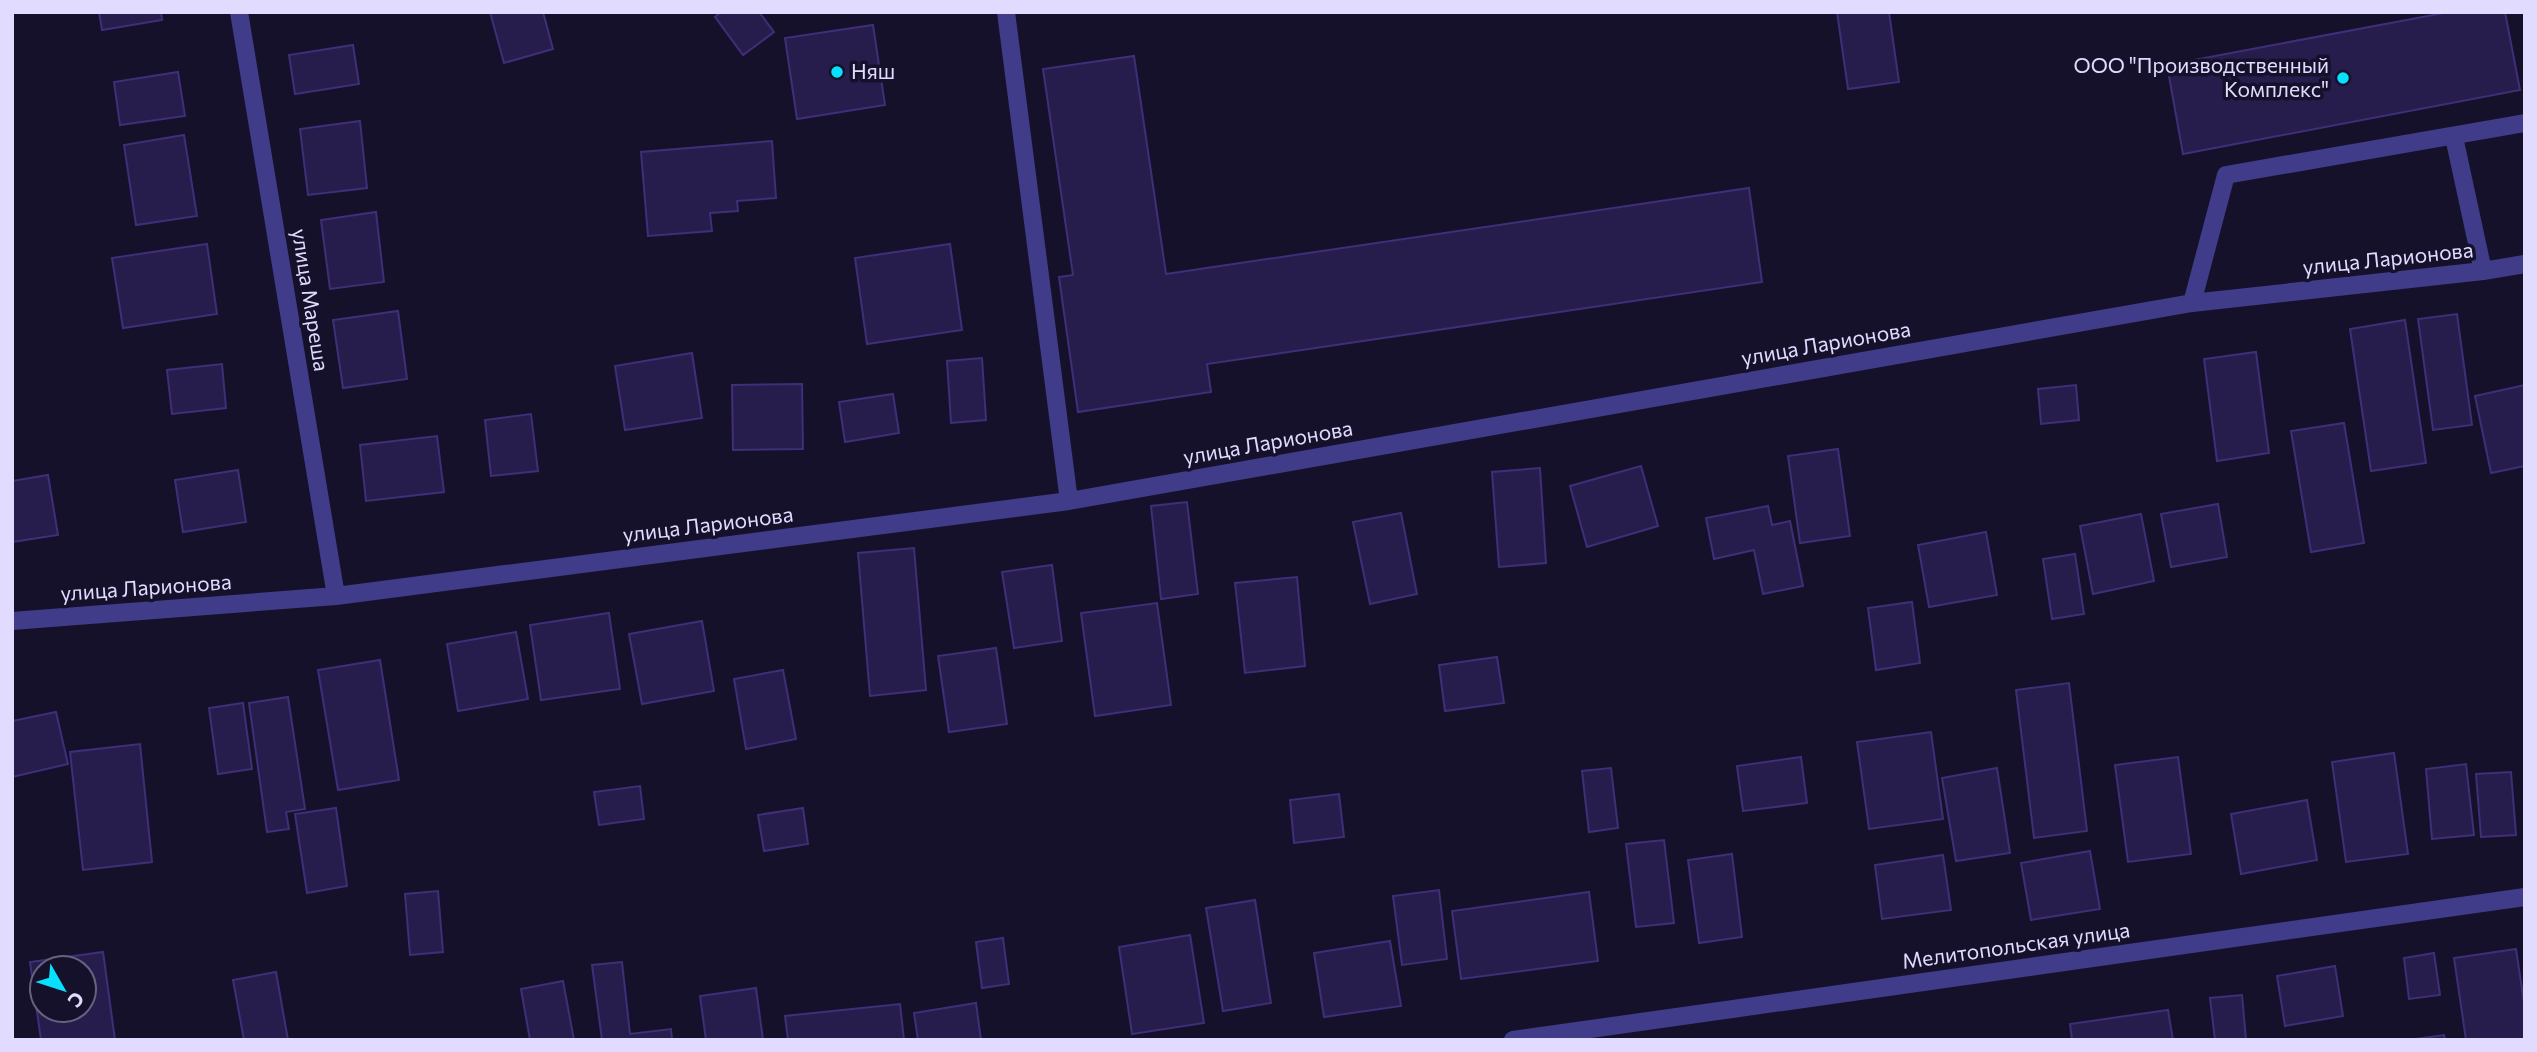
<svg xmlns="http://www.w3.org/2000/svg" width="2537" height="1052" viewBox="0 0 2537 1052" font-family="Commissioner,sans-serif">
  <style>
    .building { fill: #271d4c; stroke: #3f2e78; stroke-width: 2; fill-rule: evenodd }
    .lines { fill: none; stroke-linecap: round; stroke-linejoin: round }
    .minor { stroke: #403c8a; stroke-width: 18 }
    .poi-dot { fill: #07e1ff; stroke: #16112b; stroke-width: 2.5 }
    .labels { text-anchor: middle; stroke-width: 7; stroke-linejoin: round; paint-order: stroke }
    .poi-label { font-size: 21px; fill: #e0dbff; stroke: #16112b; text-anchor: end }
    .street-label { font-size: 21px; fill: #e0dbff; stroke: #16112b }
  </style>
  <rect width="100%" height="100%" fill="#16112b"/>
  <path class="building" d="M99,12H161L162,20L102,30Z
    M490,12H543L553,49L504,63Z
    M721,12H759L774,32L743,55L715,17Z
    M1837,12H1889L1899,82L1848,89Z
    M2449,12H2505L2520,90L2183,154L2167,65Z
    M873,25L885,105L797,119L785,38Z
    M353,45L359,84L295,94L289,55Z
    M1134,56L1166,274L1749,188L1762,282L1207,364L1211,392L1078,412L1059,277L1073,275L1043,69Z
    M178,72L185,116L120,125L114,82Z
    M360,121L367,188L308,195L300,129Z
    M184,135L197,216L136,225L124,145Z
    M772,141L776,198L737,201L738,211L710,213L712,231L648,236L641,152Z
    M376,212L384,282L330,289L321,220Z
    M207,244L217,314L123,328L112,258Z
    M950,244L962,330L867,344L855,258Z
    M398,311L407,379L343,388L333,320Z
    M2457,314L2472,425L2433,430L2418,319Z
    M2405,320L2426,463L2371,471L2350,329Z
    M2256,352L2269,453L2217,461L2204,359Z
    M692,353L702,418L625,430L615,366Z
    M982,358L986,420L951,423L947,361Z
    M222,364L226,408L172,414L167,370Z
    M802,384L803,449L733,450L732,385Z
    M2076,385L2079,420L2041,424L2038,389Z
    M2525,385V466L2491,473L2475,396Z
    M893,394L899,433L845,442L839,402Z
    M531,414L538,471L491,476L485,420Z
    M2344,423L2364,543L2311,552L2291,431Z
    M437,436L444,492L366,501L360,445Z
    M1838,449L1850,536L1800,543L1788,456Z
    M1641,466L1658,526L1587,547L1570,486Z
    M1540,468L1546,563L1499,567L1492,472Z
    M238,470L246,522L183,532L175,480Z
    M48,475L58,535L12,542V481Z
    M1187,502L1198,594L1161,599L1151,506Z
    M2218,504L2227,557L2171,567L2161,514Z
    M1768,506L1772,525L1790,521L1803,586L1763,594L1754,550L1714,559L1706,518Z
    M1401,513L1417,594L1370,604L1353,522Z
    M2141,514L2154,581L2093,594L2080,526Z
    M1986,532L1997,595L1929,607L1918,545Z
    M914,548L926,690L870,696L858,553Z
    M2075,554L2084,614L2052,619L2043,559Z
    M1052,565L1062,641L1014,648L1002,572Z
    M1297,577L1305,666L1245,673L1235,583Z
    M1912,602L1920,663L1876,670L1868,608Z
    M1157,603L1171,705L1095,716L1081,613Z
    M609,613L620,689L541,700L530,625Z
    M702,621L714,691L642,704L629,634Z
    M516,632L528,699L458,711L447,644Z
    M996,648L1007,724L949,732L938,656Z
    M1497,657L1504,703L1445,711L1439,665Z
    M380,660L399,780L338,790L318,670Z
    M783,670L796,739L746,749L734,679Z
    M2069,683L2087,831L2034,838L2016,690Z
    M288,697L305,809L286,812L289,829L267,832L249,703Z
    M243,703L252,769L218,774L209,708Z
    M56,712L68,764L12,777V721Z
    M1931,732L1943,819L1869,829L1857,742Z
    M140,744L152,862L83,870L70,752Z
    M2394,753L2408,854L2346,862L2332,762Z
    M1801,757L1807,803L1743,811L1737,766Z
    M2178,757L2191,854L2128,862L2115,765Z
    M2466,764L2474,835L2432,839L2426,769Z
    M1611,768L1618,828L1589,832L1582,771Z
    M1997,768L2010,853L1956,861L1942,778Z
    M2511,772L2516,835L2481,837L2476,774Z
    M640,786L644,819L599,825L594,792Z
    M1339,794L1344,837L1294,843L1290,800Z
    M2307,800L2317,860L2241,874L2231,814Z
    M336,808L347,886L307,893L295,814Z
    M803,808L808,844L764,851L758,815Z
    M1664,840L1674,923L1636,927L1626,844Z
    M2090,851L2100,909L2031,920L2021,863Z
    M1732,854L1742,937L1699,943L1688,860Z
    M1943,855L1951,910L1882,919L1875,865Z
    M1439,890L1447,959L1402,965L1393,896Z
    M438,891L443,952L410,955L405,894Z
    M1589,892L1598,961L1461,979L1452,911Z
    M1255,900L1271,1003L1223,1011L1206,908Z
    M1190,935L1204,1023L1132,1034L1119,947Z
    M1003,938L1009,984L982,988L976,942Z
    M1390,941L1401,1006L1324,1017L1314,953Z
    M2516,949L2525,1009V1040H2466L2454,958Z
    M103,952L115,1040H41L30,962ZM42,968H84V1010H42Z
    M2434,953L2440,995L2409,999L2404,958Z
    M622,962L630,1034L671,1029L672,1040H602L592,965Z
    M2335,966L2343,1016L2285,1026L2277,976Z
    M276,972L288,1040H244L233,980Z
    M563,981L574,1040H530L521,989Z
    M756,988L763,1040H706L700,996Z
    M2242,995L2246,1040H2215L2210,998Z
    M976,1003L981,1040H918L914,1013Z
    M900,1004L904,1040H788L785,1016Z
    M2168,1010L2173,1040H2072L2070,1024Z
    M2444,1035L2445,1040H2408Z"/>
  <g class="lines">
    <path class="minor" d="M239,12L336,596
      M1006,12L1069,501
      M2454,137L2483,271
      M2192,303L2226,175L2525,123
      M12,621L336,596L1069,501L2192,303L2483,271L2525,264
      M1513,1040L2525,897"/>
  </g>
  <g class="poi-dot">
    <circle cx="837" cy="72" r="7"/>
    <circle cx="2343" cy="78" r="7"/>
  </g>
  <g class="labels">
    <g class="poi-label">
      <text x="2329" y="73">ООО "Производственный<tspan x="2329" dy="24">Комплекс"</tspan></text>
      <text x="851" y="79" text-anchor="start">Няш</text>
    </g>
    <g class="street-label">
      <text transform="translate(2388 259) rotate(-6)" y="7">улица Ларионова</text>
      <text transform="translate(310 300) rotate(81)" y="7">улица Мареша</text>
      <text transform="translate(1826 344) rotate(-10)" y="7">улица Ларионова</text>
      <text transform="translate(1268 443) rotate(-10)" y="7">улица Ларионова</text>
      <text transform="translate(708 525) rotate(-7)" y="7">улица Ларионова</text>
      <text transform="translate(146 588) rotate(-4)" y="7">улица Ларионова</text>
      <text transform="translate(2016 946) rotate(-8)" y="7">Мелитопольская улица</text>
    </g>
  </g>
  <rect width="2537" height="1052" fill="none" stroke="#e0dbff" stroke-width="28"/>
  <g transform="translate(63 989) rotate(129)"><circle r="33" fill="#16112b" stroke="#676280" stroke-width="2"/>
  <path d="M0-5L12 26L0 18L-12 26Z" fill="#07e1ff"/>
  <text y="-10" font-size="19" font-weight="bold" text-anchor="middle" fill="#e0dbff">С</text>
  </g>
</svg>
